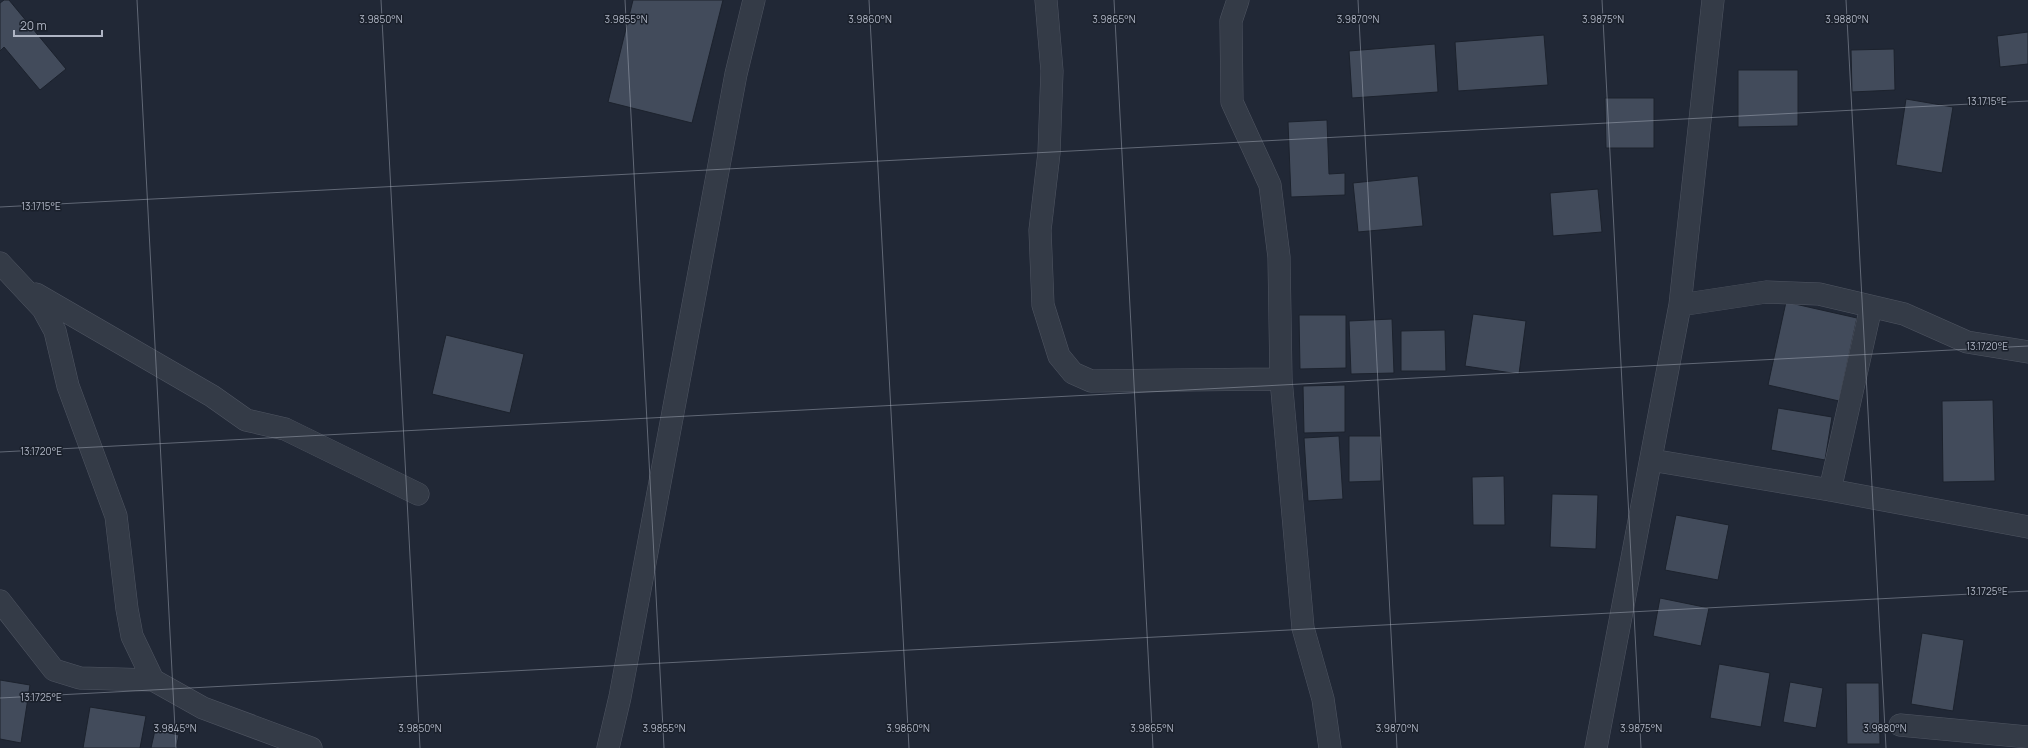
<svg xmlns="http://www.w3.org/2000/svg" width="2028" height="748" viewBox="0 0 2028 748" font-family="Manrope,sans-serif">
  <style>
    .building { fill: #424b5b; stroke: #1c222d }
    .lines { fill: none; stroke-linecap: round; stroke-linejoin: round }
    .minor-casing { stroke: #4f5562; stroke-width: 23 }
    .minor { stroke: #343b47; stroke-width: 22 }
    .ticks { fill: none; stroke: #afb5c4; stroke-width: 1; stroke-opacity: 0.45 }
    .ticks-label { font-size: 10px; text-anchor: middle; fill: #afb5c4; stroke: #1a202b; stroke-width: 3; stroke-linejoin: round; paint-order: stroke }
  </style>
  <rect width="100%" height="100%" fill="#212836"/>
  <path class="building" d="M4,0H9L66,69L40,90L4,47L0,51V3Z
    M633,0H723L692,123L608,102Z
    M2028,32V64L2000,67L1997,36Z
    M1544,35L1548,85L1458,91L1455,42Z
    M1435,44L1438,92L1352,98L1349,51Z
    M1894,49L1895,90L1852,92L1851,50Z
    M1738,70H1798V126L1738,127Z
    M1605,98H1654V148H1606Z
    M1906,99L1953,107L1942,173L1896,165Z
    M1327,120L1329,174L1345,173V195L1291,197L1288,122Z
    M1418,176L1423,226L1358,232L1353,183Z
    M1598,189L1602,232L1553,236L1550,193Z
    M1786,302L1857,318L1839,401L1768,385Z
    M1473,314L1526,321L1519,374L1465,366Z
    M1299,315H1346V368L1300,369Z
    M1392,319L1394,373L1351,374L1349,321Z
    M1445,330L1446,371H1401V331Z
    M446,335L524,354L510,413L432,394Z
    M1345,385V432L1304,433L1303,386Z
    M1993,400L1995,481L1943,482L1942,401Z
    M1778,408L1832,417L1825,460L1771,450Z
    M1339,436L1343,499L1308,501L1304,438Z
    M1349,436H1381V481L1349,482Z
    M1504,476L1505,525H1473L1472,477Z
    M1552,494L1598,495L1596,549L1550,547Z
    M1676,515L1729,525L1718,580L1665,570Z
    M1660,598L1709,608L1701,646L1653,636Z
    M1922,633L1964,640L1953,711L1911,704Z
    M1719,664L1770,673L1761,727L1710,718Z
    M0,680L30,685L21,743L0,739Z
    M1790,682L1823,688L1816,728L1783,722Z
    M1846,683H1879L1880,744H1847Z
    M90,707L146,716L140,748H83Z
    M155,730L179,735L176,748H151Z"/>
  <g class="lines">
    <defs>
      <path id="minor" d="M1046,0L1052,71L1049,153L1040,230L1043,305L1059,356L1073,373L1091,381L1281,379
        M1238,0L1231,21L1232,102L1270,185L1279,257L1281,379L1303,628L1323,699L1330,748
        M0,263L43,309L55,331L68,386L116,516L127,609L132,636L153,680L203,708L311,748
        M36,294L212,396L246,420L285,429L418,494
        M1680,305L1766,292L1819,294L1904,314L1967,342L2028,352
        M1651,460L1830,490L2028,527
        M1830,490L1871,307
        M0,601L54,670L80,678L153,680
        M1900,725L2028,737
        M608,748L620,697L736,74L754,0
        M1596,748L1680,305L1713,0"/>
    </defs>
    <use href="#minor" class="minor-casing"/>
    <use href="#minor" class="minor"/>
  </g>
  <path class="ticks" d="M137,0L176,748M381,0L420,748M625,0L664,748M869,0L909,748M1114,0L1153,748M1358,0L1397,748M1602,0L1641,748M1846,0L1886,748M0,207L2028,101M0,452L2028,346M0,698L2028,591"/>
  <g class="ticks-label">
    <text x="381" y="23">3.9850°N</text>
    <text x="626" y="23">3.9855°N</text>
    <text x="870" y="23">3.9860°N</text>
    <text x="1114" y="23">3.9865°N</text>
    <text x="1358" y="23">3.9870°N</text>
    <text x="1603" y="23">3.9875°N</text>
    <text x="1847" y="23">3.9880°N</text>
    <text x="1987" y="105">13.1715°E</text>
    <text x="41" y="210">13.1715°E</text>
    <text x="1987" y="350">13.1720°E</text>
    <text x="41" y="455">13.1720°E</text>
    <text x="1987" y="595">13.1725°E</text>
    <text x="41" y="701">13.1725°E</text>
    <text x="175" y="732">3.9845°N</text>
    <text x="420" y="732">3.9850°N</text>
    <text x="664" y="732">3.9855°N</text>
    <text x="908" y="732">3.9860°N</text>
    <text x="1152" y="732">3.9865°N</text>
    <text x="1397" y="732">3.9870°N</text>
    <text x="1641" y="732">3.9875°N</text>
    <text x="1885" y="732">3.9880°N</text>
  </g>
  <path d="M14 30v6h88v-6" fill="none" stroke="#afb5c4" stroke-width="2"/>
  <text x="20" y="30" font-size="12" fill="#afb5c4" stroke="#1a202b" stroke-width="3" paint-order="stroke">20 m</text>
</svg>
